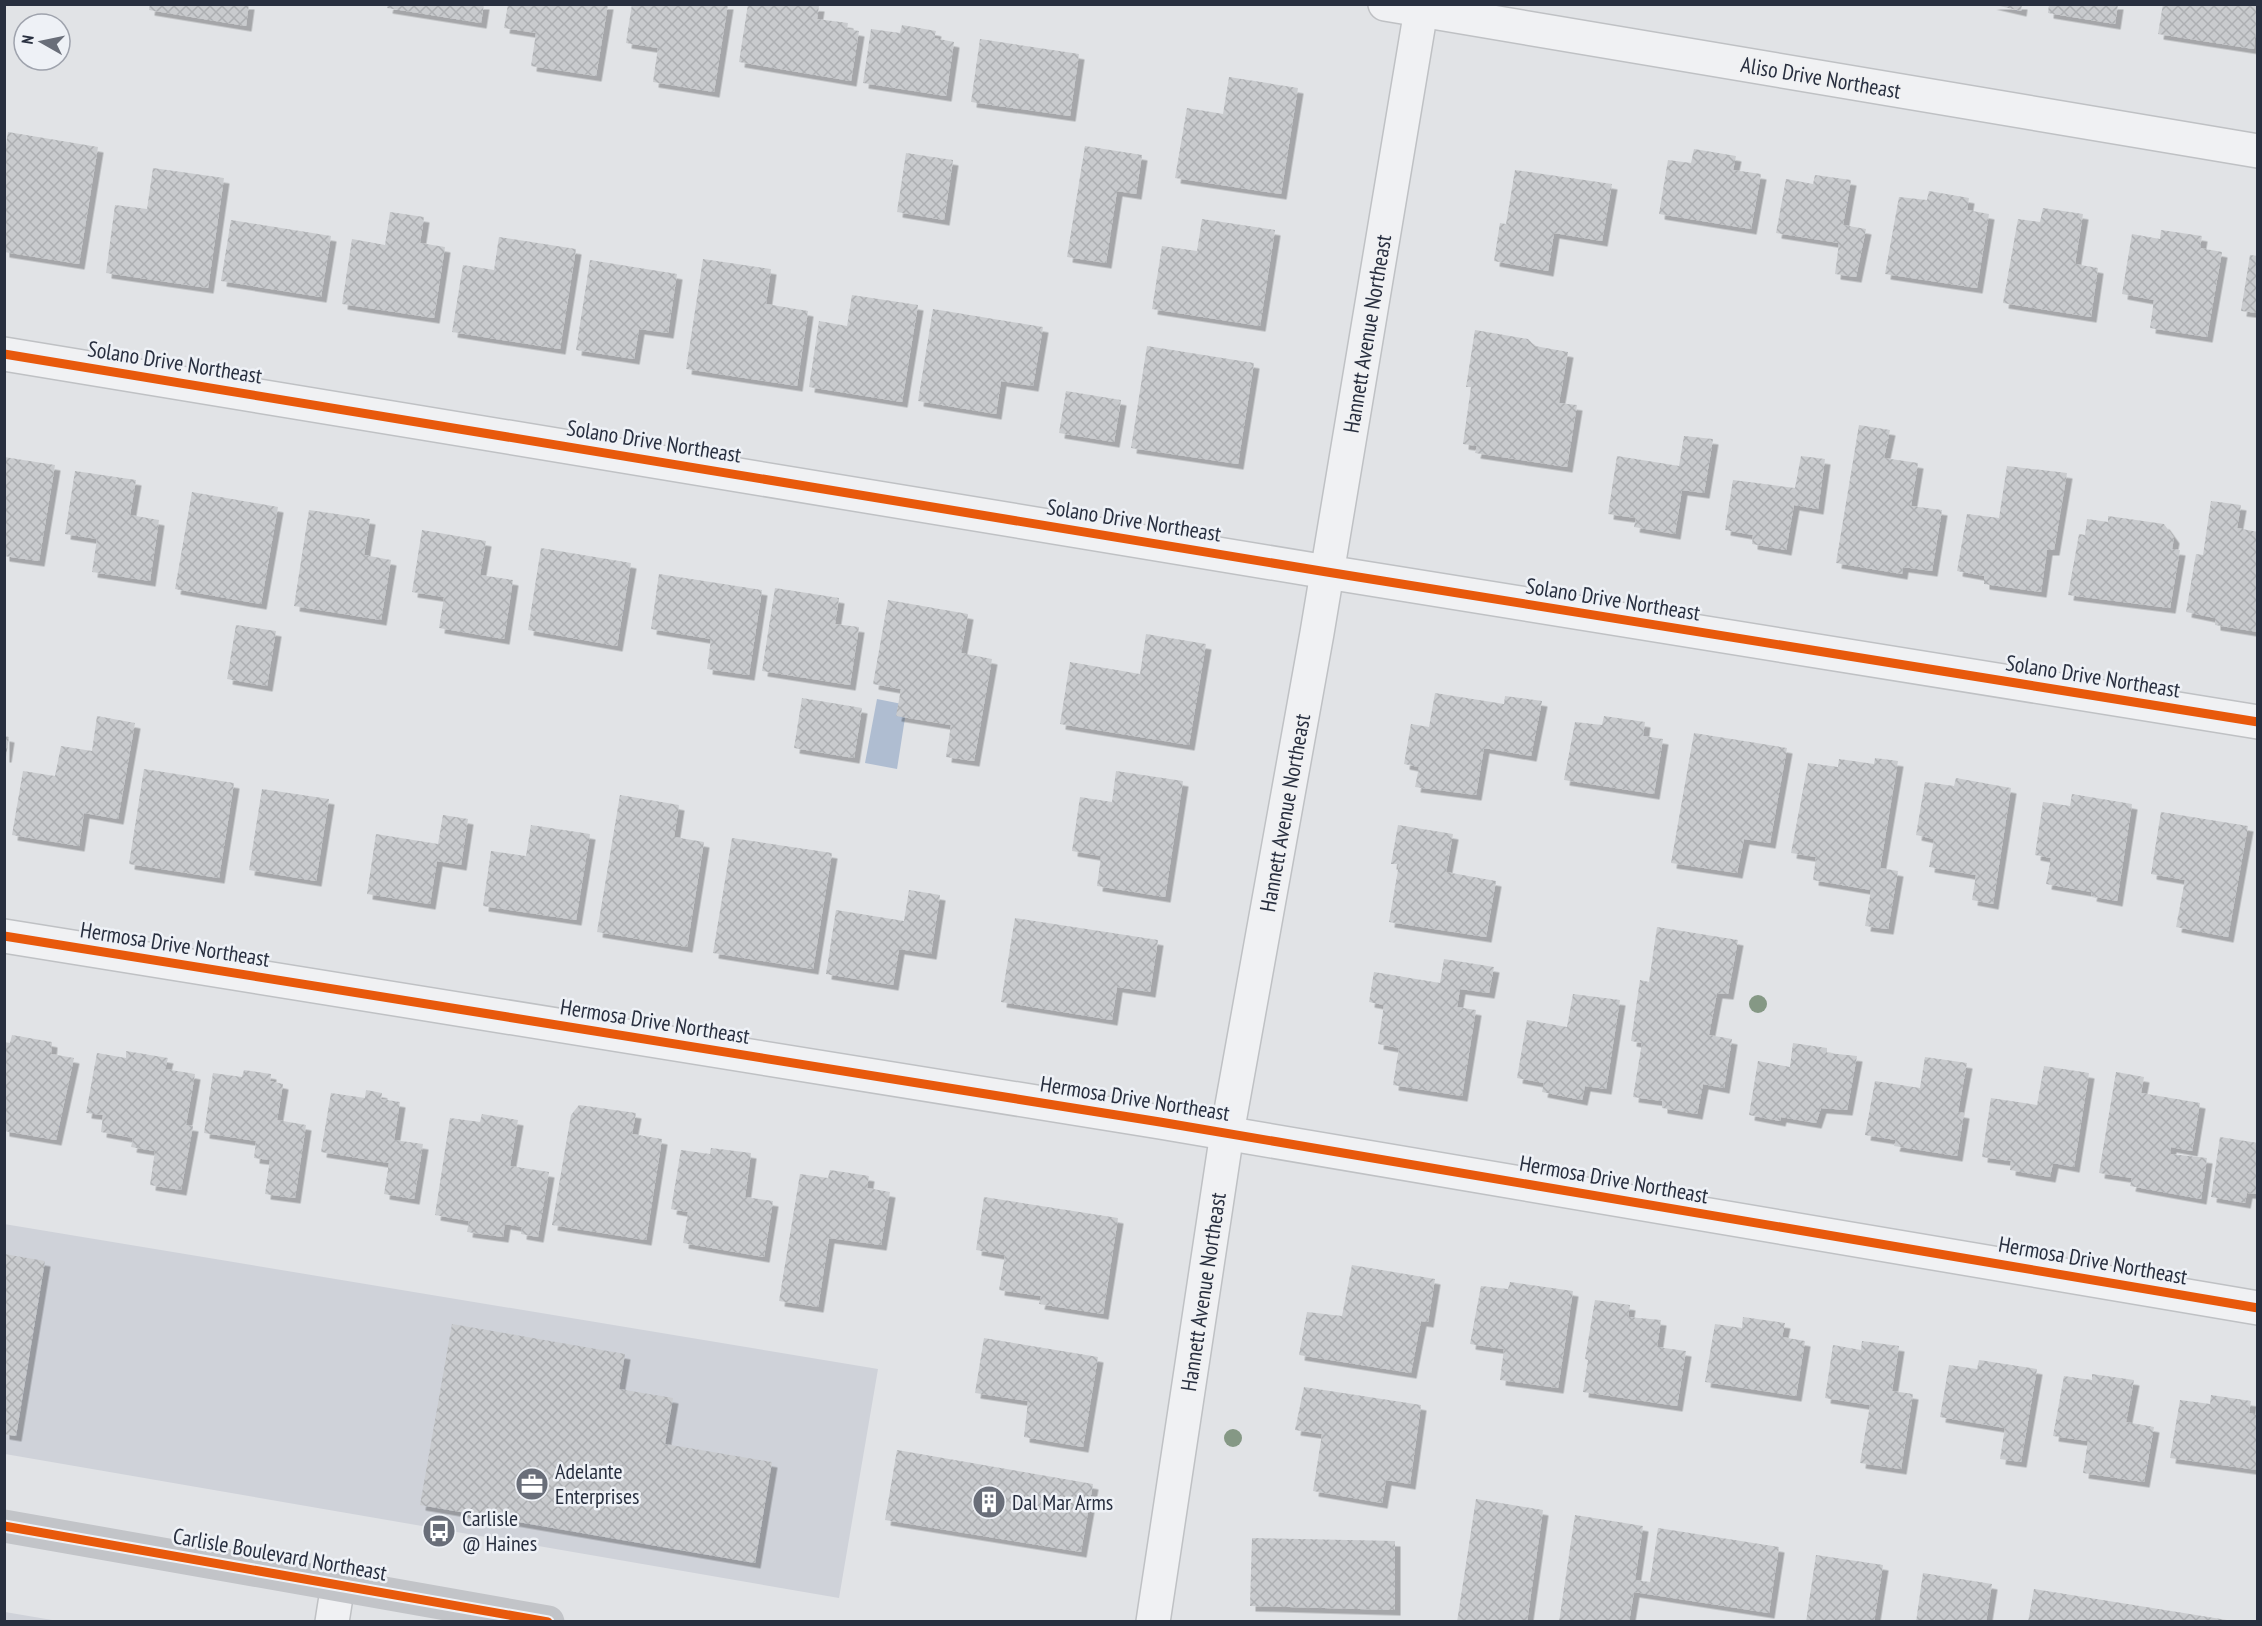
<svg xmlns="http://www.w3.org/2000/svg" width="2262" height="1626" viewBox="0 0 2262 1626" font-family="'PT Sans Narrow',sans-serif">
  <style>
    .built { fill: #cfd2d9 }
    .water { fill: #afbdd1 }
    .building { fill: url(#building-cross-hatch); filter: url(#shadow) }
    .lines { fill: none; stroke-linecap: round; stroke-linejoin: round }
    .street-casing { stroke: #bfc1c4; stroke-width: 36 }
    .street { stroke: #f0f1f3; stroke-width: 33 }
    .secondary { stroke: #c2c4c8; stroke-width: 33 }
    .cycleway-casing { stroke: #eef1f6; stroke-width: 13 }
    .cycleway { stroke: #e8590c; stroke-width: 9 }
    .tree { fill: #859885 }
    .labels { text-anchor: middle; stroke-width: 5; stroke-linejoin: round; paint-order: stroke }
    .street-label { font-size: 22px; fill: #282f3f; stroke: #eef1f6 }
    .poi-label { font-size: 22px; fill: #282f3f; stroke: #eef1f6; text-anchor: start }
  </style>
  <defs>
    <pattern id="building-cross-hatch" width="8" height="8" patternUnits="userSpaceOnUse" patternTransform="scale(1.5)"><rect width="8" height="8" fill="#c9cbce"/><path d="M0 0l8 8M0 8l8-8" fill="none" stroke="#adafb2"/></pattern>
    <filter id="shadow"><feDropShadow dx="5.5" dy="5.5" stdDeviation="0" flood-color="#0004"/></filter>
  </defs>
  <rect width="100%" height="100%" fill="#e1e3e6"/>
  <path class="built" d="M4,1224L878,1369L839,1598L5,1454Z
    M5,1612L58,1621H5Z"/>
  <path class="water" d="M877,699L907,705L897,769L865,763Z"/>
  <path class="building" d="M150,4H249L246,26L149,10Z
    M388,4H484L481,23L387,8Z
    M508,4H608L596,76L531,66L536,33L504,28Z
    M632,4H728L714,92L653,82L658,48L626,43Z
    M748,4L819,6L817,19L848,23L847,29L859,31L851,81L739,62Z
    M1991,4H2022L2021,11Z
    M2049,4H2118L2115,24L2048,13Z
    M2163,4H2258L2254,49L2158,34Z
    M902,25L936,31L934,38L954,42L946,96L863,83L871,29L900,33Z
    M980,39L1079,54L1070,116L971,102Z
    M1229,77L1298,88L1281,194L1175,178L1187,108L1223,114Z
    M8,132L98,147L79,264L4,252V158Z
    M1085,146L1142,155L1136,194L1117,191L1106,263L1067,257Z
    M1694,149L1736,156L1733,170L1761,174L1751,229L1659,214L1668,160L1691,163Z
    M906,153L953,160L944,220L897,212Z
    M153,168L224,178L208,288L106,273L115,205L147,209Z
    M1515,170L1612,184L1602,241L1554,233L1548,271L1494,261L1500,223L1506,224Z
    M1815,175L1851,180L1843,225L1866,229L1856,277L1835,274L1839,243L1776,233L1786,179L1813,184Z
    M1929,191L1969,198L1967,210L1989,214L1977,288L1885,274L1899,197L1927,200Z
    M2043,208L2083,214L2075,264L2098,268L2091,317L2003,303L2018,219L2040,222Z
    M390,212L424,217L420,243L445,247L434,318L342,304L352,239L385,245Z
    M1202,219L1275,230L1260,326L1152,309L1162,246L1197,251Z
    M231,220L331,236L321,297L221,281Z
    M2161,230L2202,236L2200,248L2222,252L2207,337L2150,328L2154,300L2122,294L2132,234L2160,239Z
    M499,237L576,249L560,349L452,332L463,265L494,270Z
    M2250,255L2258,256V313L2241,311Z
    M703,259L771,269L766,304L808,311L797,386L686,369Z
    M590,260L677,274L668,333L639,329L634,359L576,350Z
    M852,295L918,305L902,402L809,387L819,321L847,326Z
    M933,309L1043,327L1033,386L1001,381L996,414L918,401Z
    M1475,330L1528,339L1535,346L1568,352L1559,403L1577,405L1567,467L1475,453L1477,446L1463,444L1471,387H1466Z
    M1147,346L1254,363L1238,464L1131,448Z
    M1066,391L1121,400L1114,442L1059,433Z
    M1859,425L1890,430L1884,458L1918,463L1911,506L1942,510L1932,571L1903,567L1902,574L1836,563Z
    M1684,436L1713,439L1704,493L1682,490L1675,534L1634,527L1636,518L1608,514L1617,456L1679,466Z
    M1801,456L1825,459L1818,509L1794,505L1786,550L1752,544L1753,535L1725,530L1733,480L1795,488Z
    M4,457L55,465L39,561L4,556Z
    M2007,466L2067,473L2054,550H2047L2041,592L1984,584V576L1957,571L1967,514L1999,518Z
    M75,471L136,480L130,515L159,520L150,581L92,572L97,539L65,534Z
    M192,492L278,507L261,604L175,589Z
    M2211,501L2241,505L2237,528L2258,532V632L2215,625V618L2186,612L2196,554L2203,555Z
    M309,510L370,519L364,555L391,560L381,620L294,606Z
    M2108,516L2164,524L2174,538L2172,549L2180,550L2170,608L2068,595L2079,534L2085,535L2087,519L2108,522Z
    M422,530L486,541L480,575L513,580L504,639L439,628L444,597L412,592Z
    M541,548L631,563L617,646L528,630Z
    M659,574L762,590L749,675L707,669L711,639L651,629Z
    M775,588L839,598L835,624L859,627L850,685L762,671Z
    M888,600L968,614L961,653L992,659L974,761L946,757L951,725L896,716L901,689L873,684Z
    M236,625L276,631L267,686L227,679Z
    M1146,634L1206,644L1189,745L1060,724L1070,662L1140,674Z
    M1435,693L1504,704L1505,696L1542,701L1531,756L1484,748L1476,795L1415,787L1419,767L1404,764L1411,724L1429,727Z
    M802,698L862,708L854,758L794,748Z
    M97,716L135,723L118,819L84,813L79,846L12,835L23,771L55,776L61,746L92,751Z
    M1604,716L1645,722L1643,736L1663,739L1654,794L1564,780L1575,722L1602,725Z
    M1694,733L1787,748L1770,843L1744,839L1737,873L1671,863Z
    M4,736L9,737L6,757H4Z
    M1875,758L1898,761L1880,868L1898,871L1888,929L1865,926L1871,890L1813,880L1816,857L1791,853L1808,763L1838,767L1839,759L1874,764Z
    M144,769L234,783L219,878L129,864Z
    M1116,771L1183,781L1165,897L1097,886L1101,856L1072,851L1080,797L1112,802Z
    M1956,778L2011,788L1993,904L1972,900L1976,875L1929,867L1934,839L1916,835L1925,782L1954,786Z
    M262,789L329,799L316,881L249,870Z
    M2072,794L2132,804L2117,901L2091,896L2092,892L2046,884L2051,858L2035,855L2043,802L2070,806Z
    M620,795L679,805L674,837L704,842L687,947L597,932Z
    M2161,812L2248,826L2228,937L2176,927L2185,880L2151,874Z
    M443,815L468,819L461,865L437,861L430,904L367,894L376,834L438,844Z
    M531,825L590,834L576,920L483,906L491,851L526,856Z
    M1398,825L1453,834L1446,872L1496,881L1486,937L1389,922L1399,864H1391Z
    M732,838L832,853L813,969L713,953Z
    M909,890L940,895L931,954L899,949L893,985L826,974L836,910L904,921Z
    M1015,918L1158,940L1150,992L1117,987L1112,1020L1001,1002Z
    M1657,927L1738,940L1728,994L1717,993L1709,1035L1732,1039L1724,1088L1703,1084L1697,1114L1662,1108V1101L1633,1097L1642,1043L1631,1041L1640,980L1649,982Z
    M1444,959L1494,967L1489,993L1460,989L1457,1007L1476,1010L1462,1096L1393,1085L1399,1048L1378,1044L1384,1005L1369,1002L1374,972L1440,983Z
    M1573,994L1620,1000L1606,1089L1585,1086L1582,1100L1542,1092L1544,1083L1517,1078L1527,1020L1567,1027Z
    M12,1035L52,1042L51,1054L74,1058L56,1140L4,1131V1042L10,1043Z
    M1793,1043L1827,1048V1053L1857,1056L1847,1110L1821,1108L1816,1123L1781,1117L1780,1121L1749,1115L1758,1061L1790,1067Z
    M126,1051L168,1058L165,1069L195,1074L186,1125L193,1126L181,1190L150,1185L155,1151L131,1147L133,1138L101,1132L103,1115L86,1113L97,1053L126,1058Z
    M1925,1057L1967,1063L1958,1112L1964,1113L1957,1156L1894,1146L1896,1140L1865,1135L1875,1081L1920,1088Z
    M2044,1066L2089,1073L2074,1167L2053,1163L2050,1177L2010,1170L2011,1161L1982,1157L1991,1098L2037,1105Z
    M244,1070L271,1074L270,1081L283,1084L277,1120L306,1125L295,1198L265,1194L270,1160L254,1158L256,1141L204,1133L213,1073L242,1077Z
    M2116,1072L2144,1077L2141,1093L2200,1103L2192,1151L2171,1147L2170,1154L2207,1158L2201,1199L2130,1186L2132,1178L2099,1173Z
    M366,1090L382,1093L381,1099L400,1102L394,1140L423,1144L414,1199L384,1194L389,1163L321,1152L331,1093L365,1098Z
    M579,1105L636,1113L632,1134L662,1139L646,1240L552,1225L571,1115Z
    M482,1114L518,1120L510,1166L549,1172L538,1237L521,1234L522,1227L505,1224L503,1237L467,1232L469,1221L435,1215L450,1118L480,1122Z
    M2220,1137L2258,1143V1194L2247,1193L2245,1203L2211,1197Z
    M711,1148L751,1153L745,1197L773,1201L764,1257L683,1243L688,1212L671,1209L681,1150L710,1154Z
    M830,1170L869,1176L867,1188L890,1192L881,1245L829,1238L818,1307L779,1301L800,1174L828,1178Z
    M984,1197L1118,1218L1103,1314L1039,1304L1041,1296L999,1290L1005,1255L976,1250Z
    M4,1254L45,1261L16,1436L4,1434Z
    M1352,1265L1435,1279L1428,1322L1421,1321L1411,1373L1299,1355L1307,1312L1342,1316Z
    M1510,1282L1573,1291L1558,1388L1500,1380L1504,1349L1470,1344L1481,1286L1508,1289Z
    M1595,1300L1630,1305L1628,1317L1661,1320L1657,1347L1686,1351L1677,1406L1583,1392L1588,1360L1585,1359Z
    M1743,1317L1785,1323L1782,1337L1805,1341L1796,1396L1705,1382L1715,1324L1742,1328Z
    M452,1324L625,1354L619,1389L673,1398L665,1444L772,1462L755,1563L420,1505Z
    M984,1338L1098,1357L1083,1447L1024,1437L1028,1401L975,1393Z
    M1862,1341L1899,1346L1892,1391L1913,1394L1901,1469L1860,1463L1870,1405L1825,1398L1833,1345L1861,1350Z
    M1979,1360L2037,1369L2021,1462L2000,1459L2005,1428L1940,1417L1949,1365L1977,1369Z
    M2092,1374L2134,1380L2126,1422L2154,1427L2144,1482L2083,1473L2088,1441L2053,1436L2064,1376L2092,1380Z
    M1304,1387L1421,1405L1410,1484L1386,1480L1382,1503L1313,1491L1322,1434L1295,1430Z
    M2211,1395L2251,1401L2249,1413L2258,1415V1470L2170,1458L2180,1400L2210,1404Z
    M897,1450L1093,1484L1081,1552L885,1520Z
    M1476,1499L1543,1510L1527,1622H1457Z
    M1575,1515L1643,1526L1635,1580L1650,1582L1658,1528L1779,1547L1769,1613L1634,1592L1629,1622H1559Z
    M1252,1538L1395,1541V1610L1250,1606Z
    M1816,1555L1883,1565L1874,1622H1806Z
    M1923,1573L1992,1584L1986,1622H1916Z
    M2034,1589L2227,1620L2226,1622H2028Z"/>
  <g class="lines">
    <defs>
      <g id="street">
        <path id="s1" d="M1385,4L2258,151"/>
        <path d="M4,354L1327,572L2258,722"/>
        <path d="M4,936L1160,1122L2258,1308"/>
        <path d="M332,1622L338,1584"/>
        <path id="s2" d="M1153,1622L1227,1133L1317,633L1422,4"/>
      </g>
    </defs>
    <use href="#street" class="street-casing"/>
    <use href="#street" class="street"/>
    <path class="secondary" d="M4,1526L548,1622"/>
    <defs>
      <path id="cycleway" d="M4,354L1327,572L2258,722
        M4,936L1160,1122L2258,1308
        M4,1526L548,1622"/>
    </defs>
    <use href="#cycleway" class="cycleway-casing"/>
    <use href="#cycleway" class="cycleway"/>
  </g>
  <g class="tree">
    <circle cx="1758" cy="1004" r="9"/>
    <circle cx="1233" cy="1438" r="9"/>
  </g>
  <defs>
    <symbol id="office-disc" viewBox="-11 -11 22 22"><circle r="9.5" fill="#696e79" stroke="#eef1f6"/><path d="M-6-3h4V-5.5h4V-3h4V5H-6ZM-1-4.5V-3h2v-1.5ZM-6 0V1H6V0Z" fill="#fff"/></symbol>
    <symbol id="building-disc" viewBox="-11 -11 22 22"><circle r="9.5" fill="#696e79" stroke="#eef1f6"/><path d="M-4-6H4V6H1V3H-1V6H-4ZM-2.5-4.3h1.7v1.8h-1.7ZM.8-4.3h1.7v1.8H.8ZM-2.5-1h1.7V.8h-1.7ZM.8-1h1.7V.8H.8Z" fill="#fff"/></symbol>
    <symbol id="bus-disc" viewBox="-11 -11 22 22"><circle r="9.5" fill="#696e79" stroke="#eef1f6"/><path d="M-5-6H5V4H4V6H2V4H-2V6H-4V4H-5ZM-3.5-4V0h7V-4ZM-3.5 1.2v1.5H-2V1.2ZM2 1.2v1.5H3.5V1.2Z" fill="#fff"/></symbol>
  </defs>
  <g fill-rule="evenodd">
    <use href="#office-disc" x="513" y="1465" width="38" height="38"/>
    <use href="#building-disc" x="970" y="1483" width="38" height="38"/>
    <use href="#bus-disc" x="420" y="1512" width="38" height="38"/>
  </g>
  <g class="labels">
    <g class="street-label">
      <text dy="8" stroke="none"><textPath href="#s1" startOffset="442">Aliso Drive Northeast</textPath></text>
      <text dy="8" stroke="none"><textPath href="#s2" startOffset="1306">Hannett Avenue Northeast</textPath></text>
      <text transform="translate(175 362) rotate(9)" y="8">Solano Drive Northeast</text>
      <text transform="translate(654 441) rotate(9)" y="8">Solano Drive Northeast</text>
      <text transform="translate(1134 520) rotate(9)" y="8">Solano Drive Northeast</text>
      <text transform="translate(1613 599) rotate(9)" y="8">Solano Drive Northeast</text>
      <text transform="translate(2093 676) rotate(9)" y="8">Solano Drive Northeast</text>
      <text dy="8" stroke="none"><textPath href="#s2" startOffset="820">Hannett Avenue Northeast</textPath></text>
      <text transform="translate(175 944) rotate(9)" y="8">Hermosa Drive Northeast</text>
      <text transform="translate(655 1021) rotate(9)" y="8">Hermosa Drive Northeast</text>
      <text transform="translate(1135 1098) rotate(9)" y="8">Hermosa Drive Northeast</text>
      <text transform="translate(1614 1179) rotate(10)" y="8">Hermosa Drive Northeast</text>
      <text transform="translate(2093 1260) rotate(10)" y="8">Hermosa Drive Northeast</text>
      <text dy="8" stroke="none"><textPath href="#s2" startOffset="334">Hannett Avenue Northeast</textPath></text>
      <text transform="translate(280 1554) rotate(10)" y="8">Carlisle Boulevard Northeast</text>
    </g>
    <g class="poi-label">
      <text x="555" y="1479">Adelante<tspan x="555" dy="25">Enterprises</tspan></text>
      <text x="1012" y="1510">Dal Mar Arms</text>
      <text x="462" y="1526">Carlisle<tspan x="462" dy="25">@ Haines</tspan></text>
    </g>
  </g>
  <rect width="2262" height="1626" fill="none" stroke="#282f3f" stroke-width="12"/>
  <g transform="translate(42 42) rotate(279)"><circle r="28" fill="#eef1f6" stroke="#9fa3ad" stroke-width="1.5"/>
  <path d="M0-4.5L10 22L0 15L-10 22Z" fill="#696e79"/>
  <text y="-9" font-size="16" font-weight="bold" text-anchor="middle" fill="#282f3f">N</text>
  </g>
</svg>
